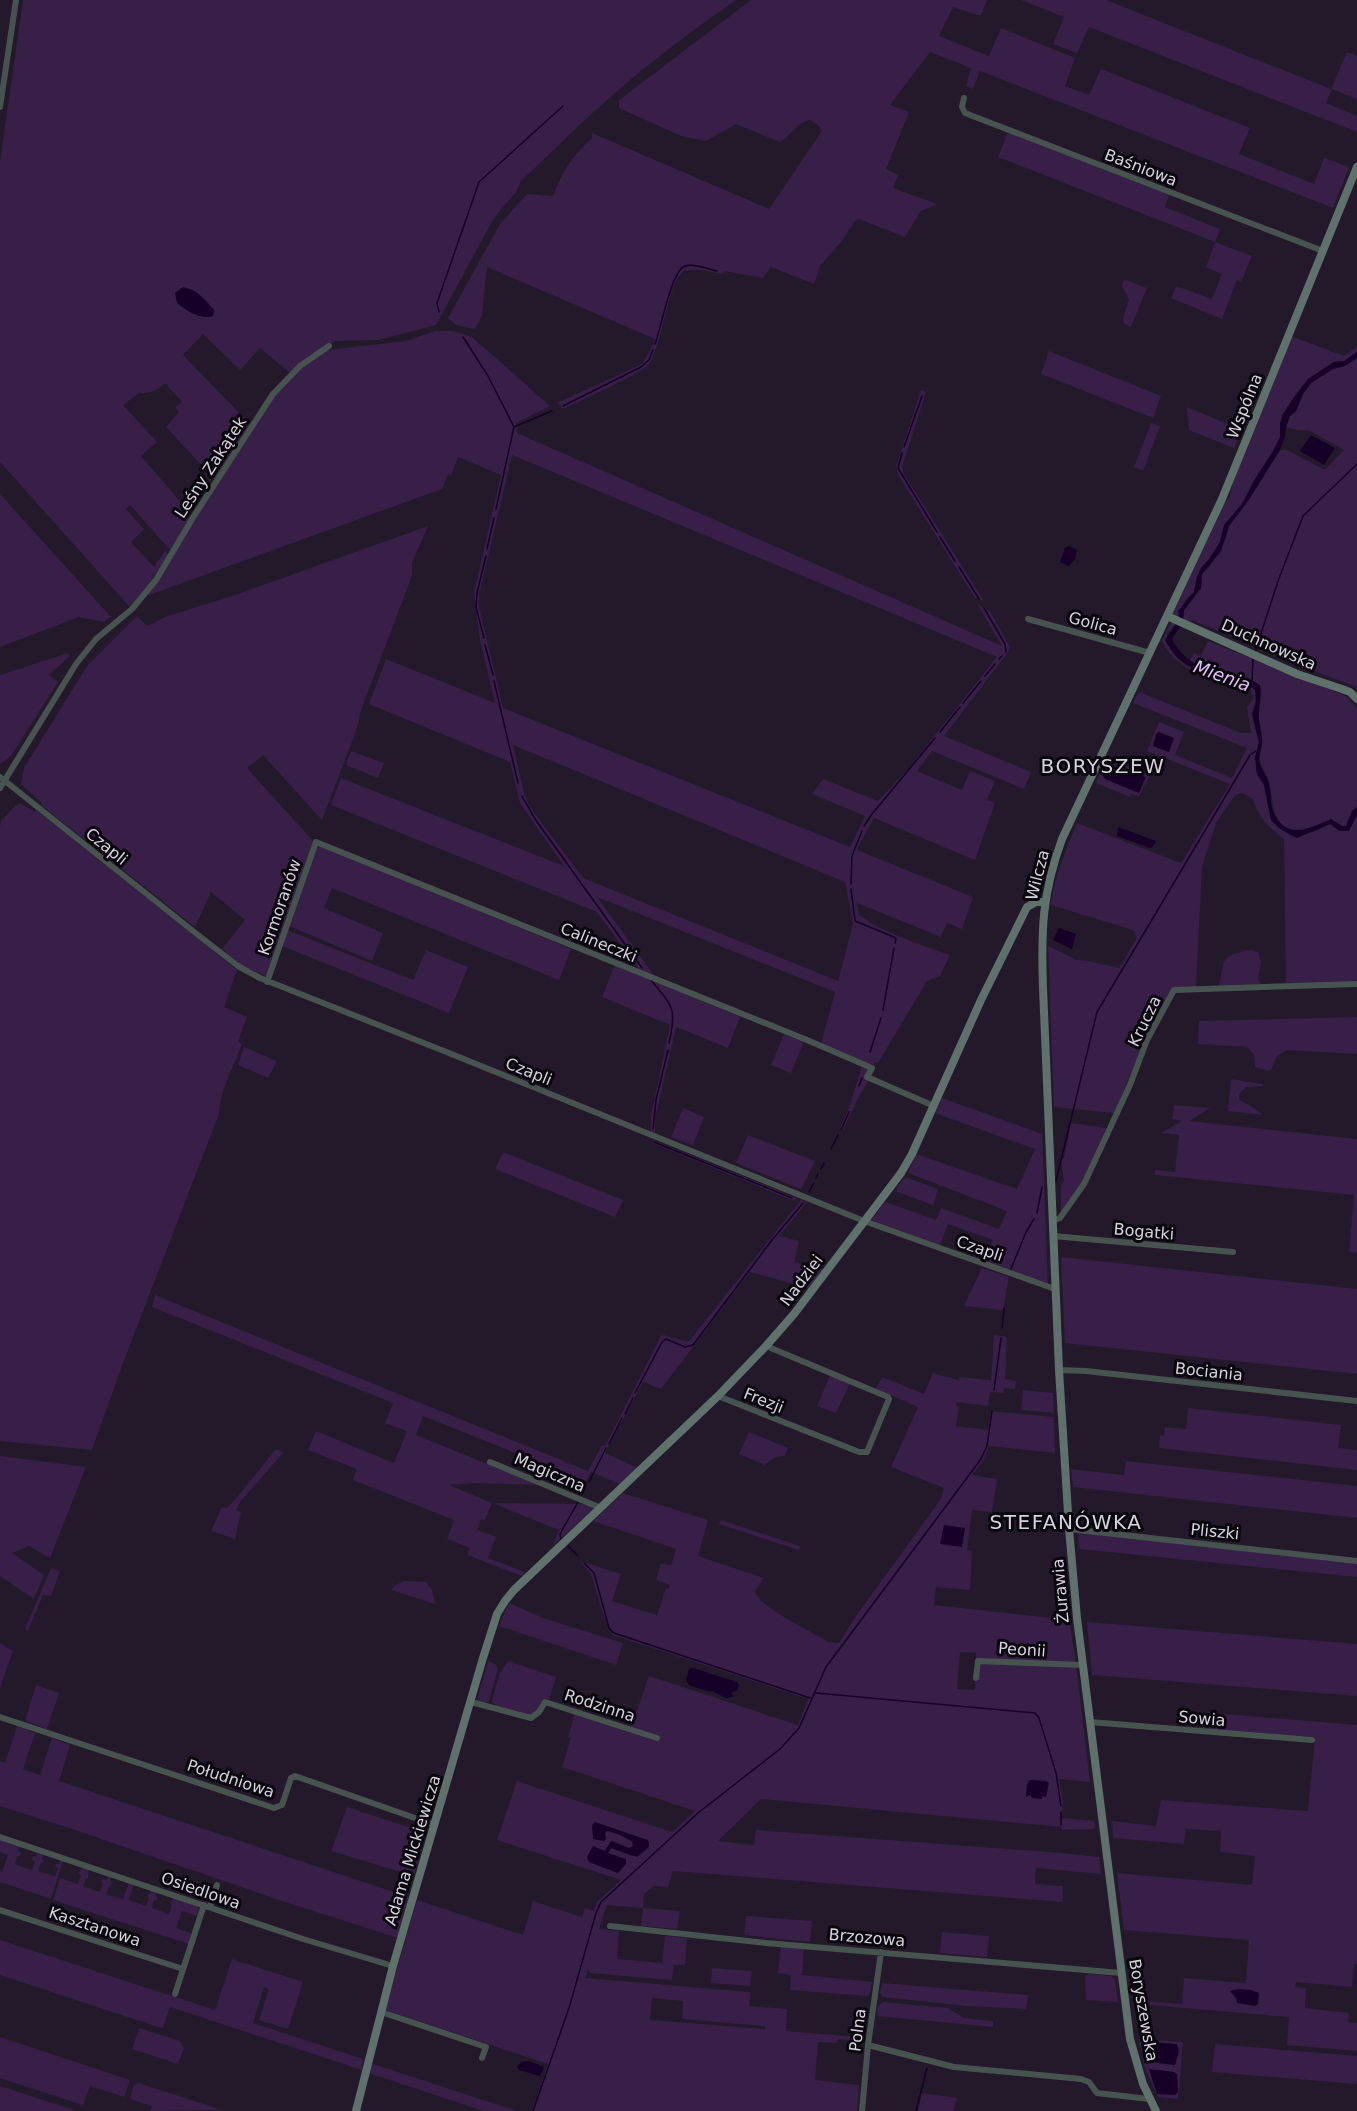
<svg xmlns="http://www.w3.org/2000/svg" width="1357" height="2111" viewBox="0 0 1357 2111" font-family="'DejaVu Sans',sans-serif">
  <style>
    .green { fill: #371f47; fill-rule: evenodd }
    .water { fill: #170027 }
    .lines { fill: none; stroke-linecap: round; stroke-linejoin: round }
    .stream { stroke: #170027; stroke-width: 1.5 }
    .street { stroke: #47534f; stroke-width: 6 }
    .secondary { stroke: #5e716a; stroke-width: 8 }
    .labels { text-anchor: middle; stroke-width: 6; stroke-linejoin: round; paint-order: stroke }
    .street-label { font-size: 16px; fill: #d9d2de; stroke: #0a060d }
    .water-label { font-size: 18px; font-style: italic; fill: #e3c2fb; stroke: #0a060d }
    .quarter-label { font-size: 20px; letter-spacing: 1.5px; fill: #d9d2de; stroke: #0a060d }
  </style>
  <rect width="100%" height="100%" fill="#23192a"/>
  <path class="green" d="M23,0H736C690,32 646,65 605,102C576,127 549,155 521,181L516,192L494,218L436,325L379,340L335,341L306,358L290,373L260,348L240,370L203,334L183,355L251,425L215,480L166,427L179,412L175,407L182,402L165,383C158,390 150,394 139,393L123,405L157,442L141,456L192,515L171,551L130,505L126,509L144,529L131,542L154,567L165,551L169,555L144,591L129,606L0,462V162Z
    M751,0H987L981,15H977L953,7L939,36L989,56L1001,28L1075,58L1065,86L1089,95L1101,69L1250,128L1239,154L1314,184L1324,158L1349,167L1333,208L980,71L973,89L966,86L971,68L930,52L890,105L909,112L886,169L898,175L893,188L937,204L920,212L905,237L859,219L855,221L842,241L820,266L814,284L771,267L763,278L724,271L723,274L700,270H685C666,282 664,342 649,364C642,373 578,402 563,409L557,403L642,364L650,351L655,339L487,267L482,315L475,329L456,325L448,318L500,224L527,194L553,196C564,169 570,159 592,138V133L769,209L822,131L817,124L810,120C795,124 793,134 780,142L736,124L706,141L681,136L619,108V100Z
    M1021,0H1106L1331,89L1347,52L1357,56V99L1332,89L1326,103L1357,116V132L1089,27L1077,53L1053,44L1064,17Z
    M1008,132L1169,195L1165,207L1220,229L1215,242L1252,256L1241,282L1237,280L1222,319L1171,298L1176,286L1212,299L1222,274L1206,267L1215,242L998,157Z
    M1126,280L1147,288L1131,327L1123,323L1124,315L1129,300L1122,286L1123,281Z
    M435,331H454L472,337L550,406L516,423L517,433L1002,646L977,604L990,611L1010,647L1009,651L944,736L1031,772L1024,789L932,751L917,771L962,790L970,771L995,781L987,800L995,803L975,860L874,818L858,847L857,850L973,897L962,929L947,923L941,937L857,903L859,915C885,934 920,944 950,955L940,976L927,981L878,1063L875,1062L873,1065L821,1044L835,992L597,897L656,978L641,972L597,912L331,805L341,778L564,866L520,803L510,762L369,704L386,659L495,703L480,640L474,593L501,475L458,457L451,475L448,474L442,489L149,595L148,594C180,542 213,491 247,440C256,427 262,410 272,397C286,380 307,359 327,350L406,341ZM512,455L997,657L909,768L878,801L823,779L812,794L865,816L850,847L503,708L479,607V595ZM513,745L845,882L853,924L838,981L583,878L529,806L524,793Z
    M1291,336L1344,356L1357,347V352L1344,361L1334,362L1308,379L1283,414L1280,424V437L1273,451L1255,479L1242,504L1224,525L1220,542L1210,558L1201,568L1197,577L1194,592L1186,599L1179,618L1172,614L1220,509L1229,498L1236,472Z
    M1049,351L1161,396L1153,418L1041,374Z
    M1357,358V687L1258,650L1247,643L1192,620L1188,622L1183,620L1184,611L1201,588L1202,574L1211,565L1226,538L1229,526L1250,498L1280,450H1287L1325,470L1344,450L1310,431L1297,430L1286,427L1290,416L1296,411L1303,394L1311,383L1333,369L1345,366Z
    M921,390L926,392L902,467L904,474L984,601L975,598L898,475L896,467Z
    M1187,407L1242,430L1234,448L1189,430Z
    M1151,423L1160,426L1143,471L1134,467Z
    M0,494L111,617L104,622L79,617L0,647Z
    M428,526L412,563V576L361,710L356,731L322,820L263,755L247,768L314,842L267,977L240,964L222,949L245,920L211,892L195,927L41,805L42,803L21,784L24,768L87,666L137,616L147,626L168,616L235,595Z
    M1173,622L1176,624L1167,633C1171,681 1226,669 1255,689L1256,701L1252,715L1259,742L1255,757L1257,774L1264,785L1271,820L1279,828L1293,837L1316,831L1330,824L1340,831H1349L1357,815V982L1286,984L1284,839C1269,827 1258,818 1253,799L1242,793L1235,795L1216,823L1202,867L1196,987H1173L1143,1046L1114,1113L1054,1107L1048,946L1077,960L1089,961L1119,968L1137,938L1133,930L1051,905C1054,876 1066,850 1077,823L1181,863L1230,784L1147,751L1159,722L1184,732L1175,755L1232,778L1247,748L1133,703L1139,692L1241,733H1251L1247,707L1253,699L1251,689C1217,678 1179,676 1162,641L1169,626Z
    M1208,641L1346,696L1357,709V807L1352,811L1346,826H1342L1331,819C1320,824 1305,835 1292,830C1268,821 1275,797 1268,778C1265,771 1259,765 1260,757C1260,750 1263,745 1262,738C1261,729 1257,721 1259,711C1259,705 1261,699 1261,693L1245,678L1218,673L1189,662L1194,653L1201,656Z
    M68,653L70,656L49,675L58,682L11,756L0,764V675Z
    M351,751L384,763L378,778L346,765Z
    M1107,758L1150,775L1139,796L1131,794L1130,797L1096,783Z
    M21,804L35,812L36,810L237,970L224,1007L247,1017L238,1041L242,1044C233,1069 221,1087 219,1114L123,1363L92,1450L0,1441V827L1,821L16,805Z
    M322,846L571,949L559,980L332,888L324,908L383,933L372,961L289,926L316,849Z
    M287,930L413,980L426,950L468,967L449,1013L282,946Z
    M1251,950L1258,952L1261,962L1258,980L1263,985L1219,987C1225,958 1219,956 1251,950Z
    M615,964L740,1017L728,1048L676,1027L655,1118V1133L651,1131V1116L670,1025L602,997Z
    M1357,1017V1054L1287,1050L1277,1056L1271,1070L1268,1071L1255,1067L1254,1055L1247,1047L1198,1044L1199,1021Z
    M784,1034L802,1041L803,1044L791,1073L771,1065Z
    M244,1047L277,1061L268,1078L238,1065Z
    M862,1066L868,1070L866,1074L869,1080L858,1098L843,1130L840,1128L849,1108Z
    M1231,1079L1262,1084L1264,1086L1246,1087L1239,1094V1100L1251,1106L1263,1115L1228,1111Z
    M942,1098L1042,1134L1048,1284L984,1261L993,1240L948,1224L940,1245L871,1220L885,1202L936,1220L941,1208L999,1229L1007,1211L908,1173L916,1154L1017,1189L1035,1149L935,1113Z
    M1174,1105L1210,1108L1189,1121L1357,1139V1253L1349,1252L1354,1195L1155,1175V1170L1175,1172L1179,1135L1161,1133L1182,1121L1172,1119Z
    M683,1108L704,1117L693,1145L671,1137Z
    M1071,1123L1106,1128L1084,1182L1061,1214V1186L1064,1181L1061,1161L1064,1158Z
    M748,1135L815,1161L801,1189L736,1163Z
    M652,1140L796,1198L794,1201L653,1143Z
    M503,1152L623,1200L615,1217L495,1169Z
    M908,1178L938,1189L933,1205L895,1191L903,1179Z
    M801,1200L807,1202L779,1236L799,1241L794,1262L824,1269L809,1288L750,1272L661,1389L643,1382L605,1453L638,1468L620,1484L591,1472L586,1481L423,1416L416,1435L540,1485L472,1483L449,1485L492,1503L587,1504L595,1507L555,1544L553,1543L559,1530L492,1503L485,1520L481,1519L477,1530L496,1537L488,1558L525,1572L522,1576L467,1555L470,1548L447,1539L454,1520L353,1480L357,1469L308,1450L316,1431L394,1463L407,1431L385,1423L393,1403L152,1307L155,1295L588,1471L602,1445L605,1446L661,1336L664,1335L688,1342L690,1340Z
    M1061,1257L1357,1289V1374L1065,1343Z
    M982,1268L1009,1277L1003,1310L964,1306Z
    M994,1335L1007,1337L1005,1379L1016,1381L1015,1389L1004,1388L1003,1393L990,1392L988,1406L957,1402L956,1406L959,1407L956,1426L988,1430L991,1411L1054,1417L1055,1453L989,1446L983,1461L972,1475L997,1479L992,1512L972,1510L967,1550L972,1551L970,1590L936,1587L934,1605L1069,1620L1075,1656L1090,1782L1059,1779L1063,1802L1062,1818L1094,1821L1095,1829L1062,1830V1827L761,1799L718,1841L754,1845L756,1830L1062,1853L1099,1857L1101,1874L1036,1868L1035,1884L1063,1886V1902L673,1871L668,1887L654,1886L644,1894L643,1908L680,1911L677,1929L641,1926L643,1908L607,1905L599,1929L619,1931L617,1959L662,1963L665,1936L687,1938L685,1965H674L672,1980L590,1973L588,1970L585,1978L750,1992L749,2006L787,2009L786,2031L857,2037L856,2041L838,2039L837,2043L818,2042L815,2080L859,2085L857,2111H532L548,2064L385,2010L417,1900L523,1935L533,1901L582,1917L585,1908L594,1911L597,1902L621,1880L497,1840L517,1781L672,1832L695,1811L562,1767L571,1738L568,1737L575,1713L659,1736L631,1727L649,1676L798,1725L808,1699L613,1635L603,1614L591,1574L580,1561L621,1574L612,1601L657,1615L666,1588L669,1589L670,1585L656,1580L661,1563L671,1566L676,1549L593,1521L623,1493L708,1520L698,1556L764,1578L755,1591C759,1608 812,1631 828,1642L839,1643L856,1616L936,1506L941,1498L944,1488L891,1467L918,1407L876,1389L882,1377L924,1394L933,1373L959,1380V1377L991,1380ZM960,1652L976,1653L975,1690L957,1689ZM595,1822L647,1840L649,1842L632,1856L611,1848L608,1852L617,1873L587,1860L607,1850L611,1841L629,1848H632L634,1843L618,1834L606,1831L604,1835ZM652,1998L683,2001L682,2019L765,2026V2029L650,2020Z
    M830,1375L850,1383L836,1413L817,1406Z
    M1023,1390L1053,1393L1054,1413L1021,1410Z
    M1188,1408L1341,1425L1338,1448L1357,1450V1470L1159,1448L1160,1435L1164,1436L1165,1427L1186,1429Z
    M749,1432L788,1448L785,1456L775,1457L765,1465L739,1454Z
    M276,1449L284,1452L240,1502L236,1510L241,1512L235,1539L211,1531L222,1507L227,1508L234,1501Z
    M0,1456L86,1467L50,1558L29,1546L12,1553L44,1575L34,1599L0,1576Z
    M1126,1461L1357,1486V1518L1073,1487L1071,1469L1124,1475Z
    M721,1520L800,1546L799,1550L719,1524Z
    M1078,1532L1357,1562V1577L1079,1549Z
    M51,1568L60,1571L51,1596L43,1595L28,1631L25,1629Z
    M404,1581L426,1582L432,1590L435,1604L391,1590L395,1585Z
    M509,1603L543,1618L623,1643L616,1665L499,1626Z
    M1087,1622L1357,1644V1696L1092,1675Z
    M0,1643L13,1651L0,1688Z
    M488,1661L495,1664L498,1668L489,1701L484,1703L477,1701Z
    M508,1661L556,1677L549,1700L544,1699L537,1712L531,1715L496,1706L492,1701L500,1673Z
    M36,1685L59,1693L47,1729L25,1721Z
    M1201,1712L1357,1725V1964H1354L1352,1987L1296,1982L1295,1987L1306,1988L1305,2008L1349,2013L1348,2022L1357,2023V2051L1287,2045L1289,2017L1137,2004L1135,2000L1182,2004L1184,1978L1246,1983L1249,1940L1124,1930L1117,1873L1252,1885L1255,1856L1220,1852L1221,1831L1186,1829L1184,1844L1113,1838L1112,1821L1156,1826L1161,1800L1308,1811L1315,1737L1199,1728Z
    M17,1726L35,1733L23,1769L40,1775L52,1738L70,1745L59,1781L409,1897L398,1938L279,1900L72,1829L0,1806V1761L5,1763Z
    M347,1807L427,1833L414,1876L331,1851Z
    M0,1840L20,1847L18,1851L21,1852L20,1856H17L15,1864L32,1870L35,1861L32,1860L33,1856L36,1857L37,1852L43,1854L42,1859L44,1860L43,1863L41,1862L38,1871L55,1876L58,1868L55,1867L56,1864H59L60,1860L63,1861L51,1899L0,1882V1871L2,1872L8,1855L0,1852Z
    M83,1867L89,1869L88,1878H86L83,1886L100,1892L103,1884L101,1882L102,1879L107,1880L108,1876L111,1877L110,1881L112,1882L111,1886H109L106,1894L123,1899L129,1882L134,1884L129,1900L146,1906L149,1898L147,1896L148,1894H150L151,1890L156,1892L155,1896L158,1897L157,1900H154L152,1908L169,1914L172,1905L170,1904L174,1897L197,1905L199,1910L197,1916L182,1911L176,1928L192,1934L189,1944L53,1900L60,1878L78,1884L81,1875L78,1874Z
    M746,1916L812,1921L810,1942L744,1935Z
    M942,1932L989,1936L987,1957L940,1953Z
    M0,1940L215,2010L232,1959L303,1982L288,2029L259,2020L269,1989L264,1987L253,2023L363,2059L362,2070L170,2007L163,2027L161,2028L0,1975Z
    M781,1947L804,1949L802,1975L872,1982L870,1993L867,1996L790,1990L791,1975L778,1973Z
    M712,1968L752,1971L750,1986L711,1983Z
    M1089,1974L1111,1976L1115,1980L1118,2002L1086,2000L1085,1977Z
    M882,1983L1028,1995L1026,2009L966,2006L883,1997L880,1993Z
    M883,2002L948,2008L964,2018L993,2021V2027L877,2016L878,2006Z
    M139,2028L180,2041L184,2048L178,2064L132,2049Z
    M0,2037L130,2080L124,2097L90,2086L83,2105L0,2078Z
    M1139,2039L1183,2042L1178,2099L1158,2097L1144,2066Z
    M1215,2044L1357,2056V2084L1212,2072Z
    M370,2063L517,2111H484L368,2073Z
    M139,2083L222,2110L150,2111L152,2106L130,2099L134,2085Z
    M0,2086L77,2111H0Z
    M922,2093L957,2098L953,2111H918Z"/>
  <path class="water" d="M183,287C197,290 205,299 214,310L213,316C200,320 187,311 177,303L175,293Z
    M1357,352V358L1345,366L1333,369L1311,383L1303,394L1296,411L1290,416L1286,427L1285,437L1280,450L1250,498L1229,526L1221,551L1202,574L1201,588L1184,610L1183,620L1179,618L1178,611L1194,592L1197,577L1201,568L1210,558L1220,542L1224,525L1242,504L1255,479L1273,451L1280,437V424L1283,414L1294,397L1308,379L1334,362L1344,361Z
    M1311,435L1335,448L1324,465L1300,451Z
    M1069,546L1077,550L1075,559L1069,566L1060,562L1065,548Z
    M1176,624L1181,626L1173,637V642C1184,659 1199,668 1219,673C1234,676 1247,676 1260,685C1262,696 1259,703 1259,712C1258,722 1262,730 1262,740C1263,746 1259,752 1259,758C1259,767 1267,775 1269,784C1271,793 1270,802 1273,811C1285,842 1311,828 1331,819L1342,826H1346L1352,811L1357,807V815L1349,831H1340L1330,824L1297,838L1279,828L1271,820L1264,785L1257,774L1255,757L1259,742L1252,715L1256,701L1255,690C1223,666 1188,684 1165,640Z
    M1159,732L1174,738L1169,752L1153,746L1156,734Z
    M1109,765L1146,777L1139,793L1105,779L1103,776Z
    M1118,827L1156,841L1153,847L1150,848L1117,836Z
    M1059,928L1076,934L1072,949L1053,940Z
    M944,1525L965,1528L962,1547L940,1544Z
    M693,1668L737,1682L739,1684L737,1691L731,1693L734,1696L732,1697L726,1698L712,1691L710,1692L689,1685L686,1680L689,1669Z
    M1030,1780L1046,1781L1049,1783L1046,1797L1042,1796V1799L1032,1798L1030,1795L1026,1797L1027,1784Z
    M595,1822L647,1840L649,1842V1847L637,1857L611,1848L608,1853L626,1859V1864L618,1873L589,1862L587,1857L593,1846L605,1851L611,1841L629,1848L633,1846L632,1841L618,1834L608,1831L605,1833L606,1839L604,1841L593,1839L592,1825Z
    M1239,1989L1251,1990L1259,1993L1258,2004L1255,2006L1237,2003L1236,1998L1230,1991Z
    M1149,2042L1177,2044L1179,2051L1175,2065L1148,2062L1145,2059L1147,2044Z
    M529,2061L544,2067L540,2076L519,2070L517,2067L521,2062Z
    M1149,2069L1174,2072L1177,2074L1178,2092L1175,2095L1157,2094Z"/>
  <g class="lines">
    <path class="stream" d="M439,312L437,303L479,182L563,106
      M463,337L488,376L514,427L496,509
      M655,344C661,329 671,271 685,266C693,263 708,269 717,271
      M563,406L641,367L649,360L653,350
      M514,427L552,411
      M904,447L922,396
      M902,453L898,468L937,532
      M940,537L955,561
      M487,549L494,518
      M959,567L979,599
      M984,608L1005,644L1006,652
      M484,638L476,607L477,593L486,556
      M485,645L493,675
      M1255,652L1278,581L1303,516L1357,464
      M999,659L1002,656
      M985,676L995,664
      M494,681L518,783
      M1252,681L1253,659
      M963,703L981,681
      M940,732L960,707
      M522,796L535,819L642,968
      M864,826L872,814L935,738
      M851,884L852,856L862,831
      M851,889L855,921L894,937L896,939L895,943
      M651,980C673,1007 677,1008 669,1043
      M883,1010L894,948
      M870,1052L881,1018
      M859,1086L862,1078
      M653,1129L656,1100L668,1050
      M841,1130L849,1112
      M654,1142L792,1198
      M831,1149L838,1135
      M821,1169L824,1163
      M816,1178L818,1174
      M1056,1181L1097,1012L1250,755L1256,751
      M809,1192L814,1183
      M1037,1213L1042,1187
      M1011,1269L1026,1232L1034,1219
      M1002,1328L1004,1308
      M994,1390L1001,1338
      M635,1393L662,1342L666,1339L685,1347L693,1345L772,1240L803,1203
      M625,1414L633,1398
      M609,1444L622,1418
      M589,1482L606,1448
      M561,1539L560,1534L578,1502
      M568,1546L578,1556
      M584,1563L594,1573L609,1628L614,1633L810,1698
      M816,1693L1035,1713L1039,1718L1056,1773L1061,1806
      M1061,1812V1825
      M533,2111L569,2008L596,1913L601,1902L698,1813L780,1749L799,1728L826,1667L981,1459L987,1446L992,1411
      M916,2111L927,2068"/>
    <path class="street" d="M964,98L962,107L965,113L1323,251
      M0,107L16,0
      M1028,619L1150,653
      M0,777L198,935L238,966L260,978L449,1053L864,1221L1055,1289
      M0,788L76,664L96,639L132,609L156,580L194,516L273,394L300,366L329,346
      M267,982L316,842L807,1040L872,1068L867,1077L934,1106
      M1052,1221L1060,1218L1084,1184L1130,1085L1147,1040L1174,990L1357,984
      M1053,1236L1233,1252
      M1059,1370L1086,1371L1357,1401
      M718,1396L859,1452H867L889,1399L888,1397L766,1346
      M490,1462L601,1508
      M1069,1529L1357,1561
      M976,1678L978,1661L1083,1665
      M471,1702L531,1718L539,1712L545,1702L657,1738
      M0,1717L274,1808L282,1805L291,1778L295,1776L435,1825
      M1090,1722L1312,1740
      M0,1837L303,1939L393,1966
      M210,1907L217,1885
      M0,1910L183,1969
      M610,1926L766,1943L1121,1973
      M175,1994L204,1905
      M381,2012L486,2047L482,2058
      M868,2045L954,2067L1081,2079L1089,2082L1097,2093L1149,2099
      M862,2111L868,2045L881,1952"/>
    <path class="secondary" d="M1167,616L1297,674L1342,689L1350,692L1357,699
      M356,2111L393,1966L483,1658L497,1614L505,1601L514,1590L718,1396L766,1346L794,1314L901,1173L912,1154L981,1000L1027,907L1036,902H1044
      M1156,2111L1143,2084L1130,2039L1077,1618L1069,1529L1059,1370L1043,988C1041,930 1042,894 1062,839L1222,499L1357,167"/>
  </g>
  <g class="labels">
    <g class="street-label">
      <text transform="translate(1141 167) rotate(21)" y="6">Baśniowa</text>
      <text transform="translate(1244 406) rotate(-68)" y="6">Wspólna</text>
      <text transform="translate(210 467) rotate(-57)" y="6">Leśny Zakątek</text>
      <text transform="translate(1093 623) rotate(15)" y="6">Golica</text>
      <text transform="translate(1269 644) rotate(24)" y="6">Duchnowska</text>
      <text transform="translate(107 846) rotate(39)" y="6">Czapli</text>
      <text transform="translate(1037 875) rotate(-76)" y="6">Wilcza</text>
      <text transform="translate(279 907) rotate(-71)" y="6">Kormoranów</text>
      <text transform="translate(599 942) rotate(22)" y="6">Calineczki</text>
      <text transform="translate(1144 1021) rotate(-64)" y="6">Krucza</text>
      <text transform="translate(529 1071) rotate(22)" y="6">Czapli</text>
      <text transform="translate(1144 1231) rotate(5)" y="6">Bogatki</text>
      <text transform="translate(980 1248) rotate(19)" y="6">Czapli</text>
      <text transform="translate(801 1280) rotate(-53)" y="6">Nadziei</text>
      <text transform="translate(1209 1371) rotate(6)" y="6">Bociania</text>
      <text transform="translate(764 1400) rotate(22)" y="6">Frezji</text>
      <text transform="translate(550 1472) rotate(23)" y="6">Magiczna</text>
      <text transform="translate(1215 1531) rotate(6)" y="6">Pliszki</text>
      <text transform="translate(1060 1591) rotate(-95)" y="6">Żurawia</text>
      <text transform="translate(1022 1649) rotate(4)" y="6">Peonii</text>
      <text transform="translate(600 1705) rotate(18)" y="6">Rodzinna</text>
      <text transform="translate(1202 1718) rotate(5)" y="6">Sowia</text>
      <text transform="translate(231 1778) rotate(18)" y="6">Południowa</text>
      <text transform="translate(412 1850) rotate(-73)" y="6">Adama Mickiewicza</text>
      <text transform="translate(201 1890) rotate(19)" y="6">Osiedlowa</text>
      <text transform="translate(95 1926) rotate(18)" y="6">Kasztanowa</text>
      <text transform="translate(867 1937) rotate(5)" y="6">Brzozowa</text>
      <text transform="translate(1144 2010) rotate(80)" y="6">Boryszewska</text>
      <text transform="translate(857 2030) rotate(-83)" y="6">Polna</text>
    </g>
    <g class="water-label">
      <text transform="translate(1222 676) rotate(20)" y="6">Mienia</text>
    </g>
    <g class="quarter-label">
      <text x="1103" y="773">BORYSZEW</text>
      <text x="1066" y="1529">STEFANÓWKA</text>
    </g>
  </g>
</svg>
